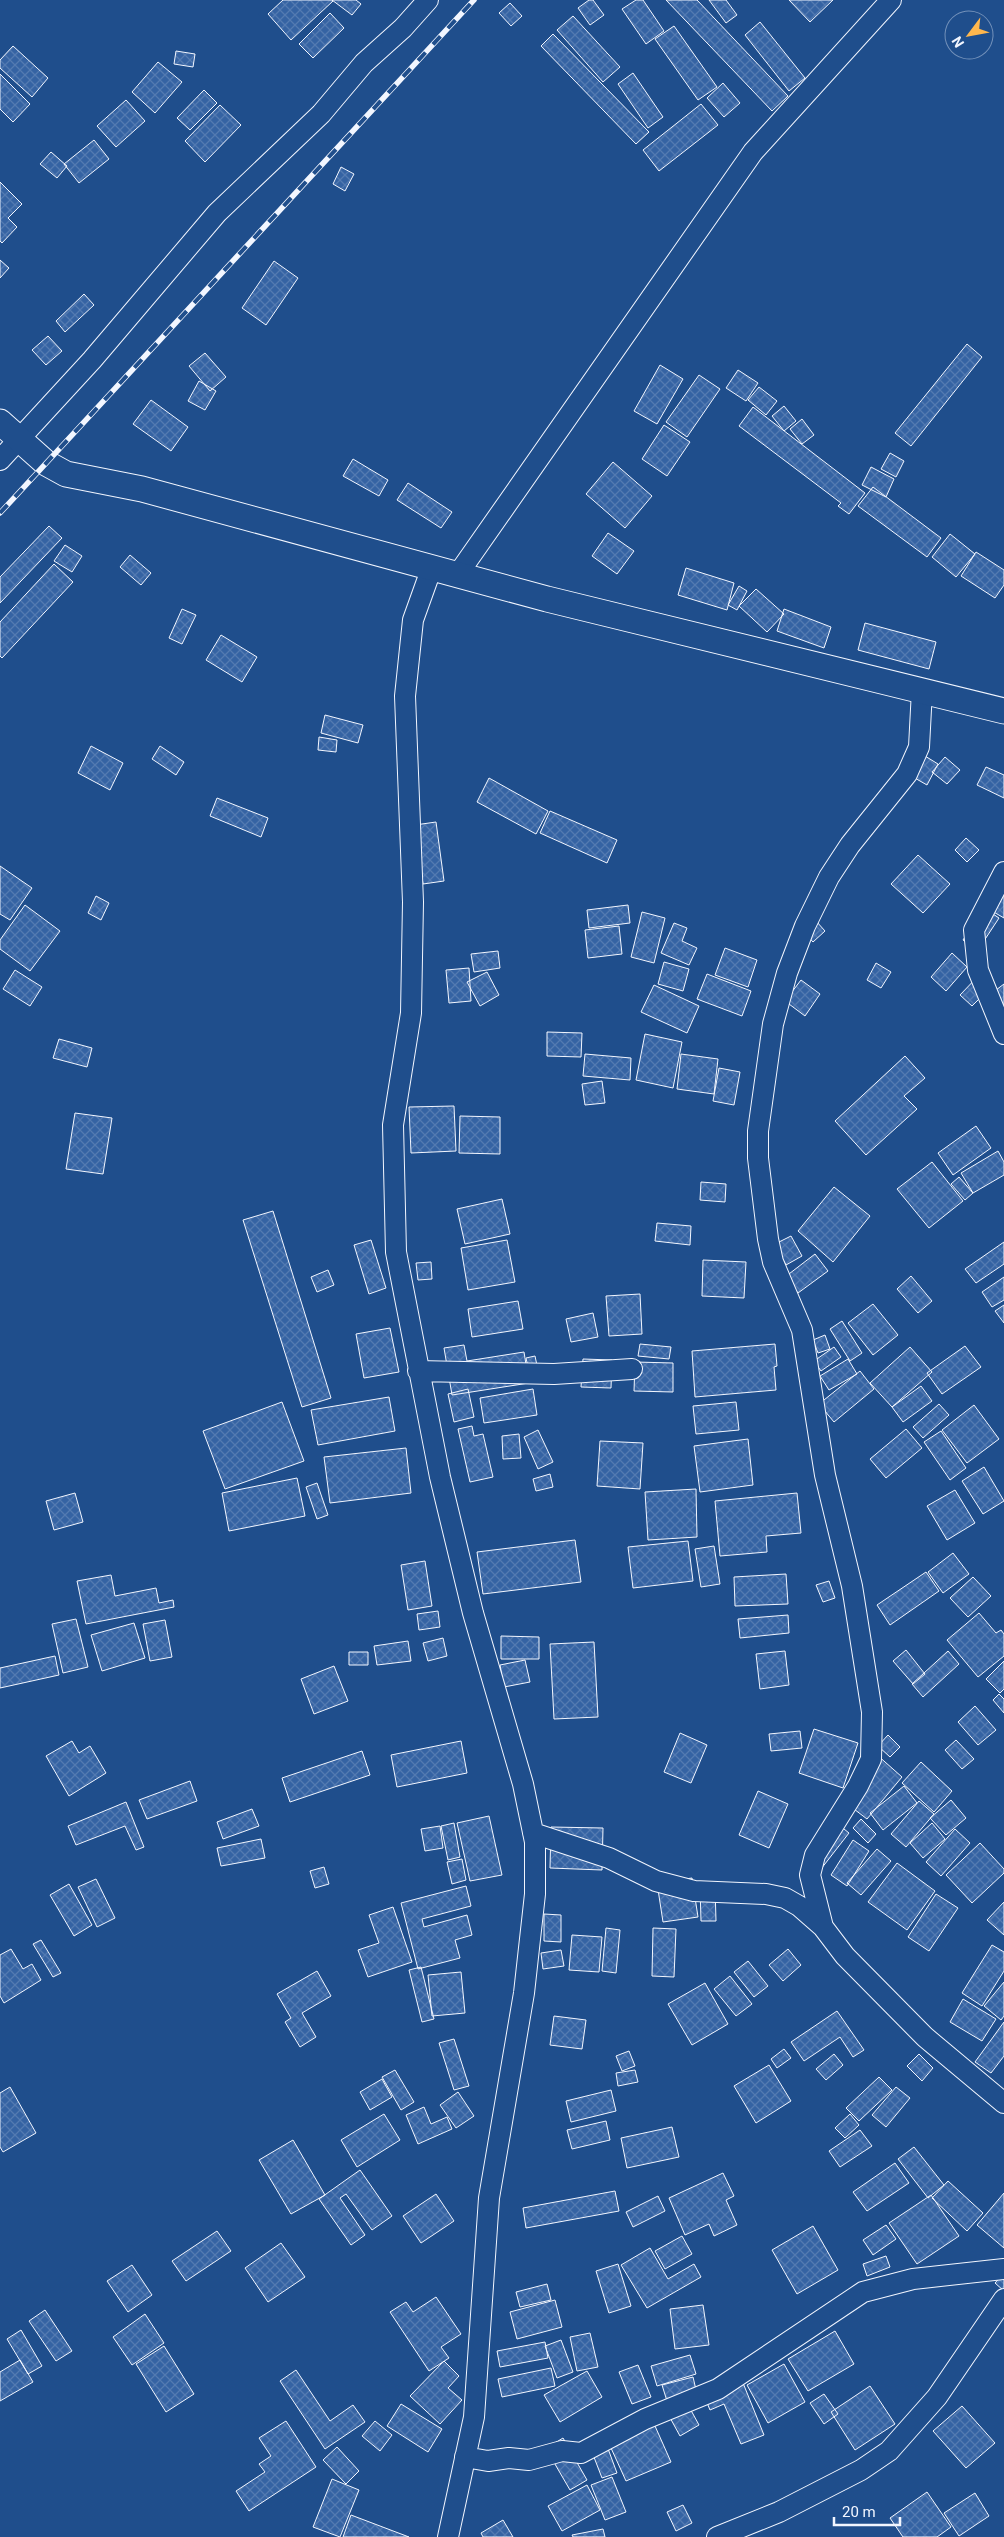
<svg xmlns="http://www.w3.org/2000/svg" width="1004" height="2537" viewBox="0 0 1004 2537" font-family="Roboto,sans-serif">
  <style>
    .building { fill: url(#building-cross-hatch); stroke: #f2f6ff }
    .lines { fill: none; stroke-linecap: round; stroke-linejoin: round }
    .minor-casing { stroke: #f2f6ff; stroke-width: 22 }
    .tertiary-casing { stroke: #f2f6ff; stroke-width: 27 }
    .minor { stroke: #1f4e8c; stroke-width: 20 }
    .tertiary { stroke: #1f4e8c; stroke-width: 25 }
    .rail-casing { stroke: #f2f6ff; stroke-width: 5.5 }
    .rail { stroke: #1f4e8c; stroke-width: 4; stroke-dasharray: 11; stroke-linecap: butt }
  </style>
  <defs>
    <pattern id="building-cross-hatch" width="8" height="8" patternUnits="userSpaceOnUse" patternTransform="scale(1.25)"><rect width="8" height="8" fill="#3563a3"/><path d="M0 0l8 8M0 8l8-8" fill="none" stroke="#537ab1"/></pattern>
  </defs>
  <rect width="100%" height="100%" fill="#1f4e8c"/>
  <path class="building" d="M283,0H332L333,1L291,40L268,14Z
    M332,0H356L361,4L352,15Z
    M589,0H593L604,15L590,25L578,8Z
    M636,0H643L664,31L646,44L622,9Z
    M666,0H697L788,96L772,111Z
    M709,0H726L737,15L726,23Z
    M789,0H833L810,22Z
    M510,3L522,16L511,26L499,13Z
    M330,13L344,28L313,58L299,44Z
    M573,16L620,67L603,82L557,30Z
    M760,22L805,78L789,91L745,35Z
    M674,26L717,87L698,100L655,39Z
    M553,34L649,132L636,144L541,46Z
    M13,46L48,78L32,97L0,68V60Z
    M176,51L195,54L193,67L174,64Z
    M158,62L182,82L155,113L132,92Z
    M633,73L663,117L648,128L618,84Z
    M0,74L30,104L13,122L0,109Z
    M723,83L740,103L724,117L707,98Z
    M204,90L217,103L190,130L177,118Z
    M126,100L145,121L116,147L97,126Z
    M701,104L718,125L659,171L643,150Z
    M220,105L241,125L205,162L185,141Z
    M94,140L109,159L79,183L64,164Z
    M51,152L67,166L57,178L40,164Z
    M341,167L354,174L345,191L333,184Z
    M0,182L22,204L8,218L17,227L2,243L0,241Z
    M0,260L9,268L0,278Z
    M274,261L298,278L266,325L242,308Z
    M84,294L94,305L65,332L56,321Z
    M48,336L62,351L46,365L32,350Z
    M967,344L982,357L911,446L895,433Z
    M205,353L226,377L210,391L189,366Z
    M660,365L683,379L657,424L634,411Z
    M738,370L758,383L746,401L726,388Z
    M699,375L720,389L687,437L666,422Z
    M199,381L216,391L205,410L188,401Z
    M759,387L777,401L766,415L748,400Z
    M151,400L188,427L171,451L133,424Z
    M784,406L796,421L784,431L772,416Z
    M753,407L865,493L849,514L838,506L841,503L739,426Z
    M802,419L814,435L802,444L790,429Z
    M664,425L690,442L667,476L642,459Z
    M890,453L904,461L896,477L881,469Z
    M353,459L388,480L379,496L343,476Z
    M613,462L652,496L625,528L586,494Z
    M871,467L894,479L886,497L862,485Z
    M408,483L452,512L441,528L397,500Z
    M873,487L941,538L927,557L858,506Z
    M49,526L62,538L0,603V577Z
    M608,533L634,551L617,574L592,556Z
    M950,534L975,554L956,577L932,557Z
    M65,545L82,556L72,572L54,561Z
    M976,552L1004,570V585L995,598L961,576Z
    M130,555L151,573L141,585L120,567Z
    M54,564L73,582L2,658L0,656V622Z
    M686,568L734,583L727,610L678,595Z
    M739,586L747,591L737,610L728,605Z
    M756,589L784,614L767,632L739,606Z
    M182,609L196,615L182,644L169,638Z
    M784,609L831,627L824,648L777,631Z
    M865,623L936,642L929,669L858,650Z
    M221,635L257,657L242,682L206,660Z
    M325,715L363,725L358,743L321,733Z
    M319,737L337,740L336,752L318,750Z
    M91,746L123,763L110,790L78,773Z
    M160,746L184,762L176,775L152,759Z
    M925,756L938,764L927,785L913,777Z
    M945,757L960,770L947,784L932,772Z
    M986,767L1004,775V798L977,785Z
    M489,778L548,811L536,834L477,802Z
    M217,798L268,818L261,837L210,816Z
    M550,811L617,840L607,863L540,833Z
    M436,822L444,881L423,884L415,825Z
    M966,838L979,850L967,862L955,850Z
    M918,855L950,884L923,913L891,884Z
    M0,866L32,888L10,920L0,914Z
    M1004,876V918L985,907Z
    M96,896L109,903L101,920L88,913Z
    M25,905L60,931L30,971L0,949V940Z
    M628,905L630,923L589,928L587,910Z
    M984,908L999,918L978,950L963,940Z
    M642,912L665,918L654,963L631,957Z
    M816,921L825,931L813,942L804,932Z
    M674,923L687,928L682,941L697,948L689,965L661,953Z
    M619,926L622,954L588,958L585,930Z
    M725,948L757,960L748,987L715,975Z
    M498,951L500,968L474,972L471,954Z
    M952,953L967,967L946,991L931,977Z
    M664,962L689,969L683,991L658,984Z
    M876,963L891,972L881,988L867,980Z
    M469,968L471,1001L449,1003L446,970Z
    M15,970L42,987L30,1006L3,989Z
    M487,972L499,995L480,1006L467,982Z
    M981,973L993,985L972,1006L960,995Z
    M707,974L751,991L742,1016L697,999Z
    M801,980L820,994L805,1016L785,1001Z
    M1004,984V1026L984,999Z
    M654,985L699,1006L687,1033L641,1012Z
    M547,1032L582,1033L581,1057L547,1056Z
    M645,1034L682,1042L673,1088L636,1080Z
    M59,1039L92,1048L87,1067L53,1058Z
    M585,1054L631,1058L630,1080L583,1076Z
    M681,1054L718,1059L714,1094L677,1089Z
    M905,1056L925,1078L904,1096L917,1109L866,1155L835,1121Z
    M719,1068L740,1072L734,1105L713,1101Z
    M602,1081L605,1103L585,1105L582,1084Z
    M454,1106L456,1151L411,1153L409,1107Z
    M75,1113L112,1118L103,1174L66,1169Z
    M460,1116L500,1117V1154L459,1153Z
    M976,1126L991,1148L953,1175L938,1153Z
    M998,1151L1004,1162V1175L973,1193L961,1173Z
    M932,1162L963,1201L929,1228L897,1189Z
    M959,1177L973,1193L965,1200L951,1184Z
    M701,1182L726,1184L725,1202L700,1200Z
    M834,1187L870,1216L833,1262L798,1231Z
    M502,1199L510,1234L465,1244L457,1209Z
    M273,1211L331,1398L302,1407L243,1220Z
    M657,1223L691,1226L690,1245L655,1241Z
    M791,1236L802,1256L786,1265L775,1244Z
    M371,1240L386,1288L369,1294L354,1245Z
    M507,1240L515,1282L468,1290L461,1248Z
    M1004,1242V1264L976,1283L965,1269Z
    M815,1254L828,1271L798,1293L785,1277Z
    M703,1260L746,1262L744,1298L702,1296Z
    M431,1262L432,1279L418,1280L416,1263Z
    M328,1270L334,1285L317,1292L311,1277Z
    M911,1276L932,1301L918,1313L897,1289Z
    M1004,1277V1300L992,1307L982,1292Z
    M640,1294L642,1334L609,1336L606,1296Z
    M518,1301L523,1329L472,1337L468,1309Z
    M873,1304L898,1335L873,1355L848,1323Z
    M1004,1305V1323L995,1311Z
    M593,1313L598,1337L571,1342L566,1319Z
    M842,1321L862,1353L850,1361L830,1329Z
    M390,1328L399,1372L364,1378L356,1334Z
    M825,1335L830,1349L818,1353L813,1340Z
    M640,1344L671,1347L669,1359L638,1356Z
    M775,1344L777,1366L774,1367L776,1390L695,1397L692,1351Z
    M464,1345L467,1361L524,1352L529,1383L452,1395L444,1348Z
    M965,1346L981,1367L942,1394L927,1373Z
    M834,1347L841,1357L821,1371L814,1361Z
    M910,1347L932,1372L892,1407L870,1383Z
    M535,1356L539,1375L530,1376L526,1358Z
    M583,1359L612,1360L611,1388L581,1387Z
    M848,1359L857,1374L829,1390L820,1376Z
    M635,1362L673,1363V1392L634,1391Z
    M860,1371L874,1389L834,1422L819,1404Z
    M921,1386L932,1401L903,1422L892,1407Z
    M468,1389L474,1417L454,1422L448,1394Z
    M533,1389L537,1415L484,1423L480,1398Z
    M389,1397L395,1431L318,1445L311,1410Z
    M282,1402L304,1461L225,1489L203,1431Z
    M736,1402L739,1430L696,1434L693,1406Z
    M939,1404L949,1415L923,1438L913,1427Z
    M974,1405L999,1439L967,1463L942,1430Z
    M472,1426L474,1436L483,1434L493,1477L470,1482L458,1429Z
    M906,1429L922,1448L886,1478L870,1459Z
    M538,1430L553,1462L538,1469L524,1437Z
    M941,1431L966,1468L950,1480L924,1442Z
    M519,1434L521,1458L503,1459L502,1436Z
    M748,1439L753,1485L700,1492L694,1446Z
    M600,1441L643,1443L640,1489L597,1486Z
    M406,1448L411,1493L330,1503L324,1457Z
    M984,1467L1004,1501L983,1514L962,1481Z
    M550,1474L553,1487L536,1491L533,1479Z
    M297,1478L305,1516L229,1531L222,1493Z
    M317,1483L328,1515L317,1519L306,1487Z
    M696,1489L697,1537L648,1540L645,1492Z
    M955,1490L975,1523L947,1540L927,1506Z
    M75,1493L83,1522L54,1530L46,1501Z
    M797,1493L801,1533L766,1536L767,1552L720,1556L715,1501Z
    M575,1540L581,1582L483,1594L477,1552Z
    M688,1541L693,1581L633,1588L628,1547Z
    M714,1546L720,1584L701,1587L695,1549Z
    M953,1553L969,1574L943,1593L928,1572Z
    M425,1561L432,1606L408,1610L401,1565Z
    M926,1572L939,1591L890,1625L877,1605Z
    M786,1574L788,1604L735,1606L734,1577Z
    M111,1575L115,1596L156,1588L159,1603L173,1600L174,1607L86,1624L77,1581Z
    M973,1577L991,1596L968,1617L950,1598Z
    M829,1581L835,1598L823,1602L816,1585Z
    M438,1611L440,1627L419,1630L417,1614Z
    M979,1613L996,1633L1001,1630L1004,1634V1656L978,1677L947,1640Z
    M788,1615L789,1633L740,1638L738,1619Z
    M76,1619L88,1667L63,1673L52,1624Z
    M165,1620L172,1657L150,1661L143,1624Z
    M134,1623L145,1658L102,1671L91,1635Z
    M501,1636L539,1637V1659H501Z
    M443,1638L447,1656L428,1661L423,1643Z
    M408,1641L411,1661L377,1665L374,1646Z
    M594,1642L598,1717L554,1719L550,1644Z
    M906,1650L925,1674L913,1684L893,1661Z
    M785,1651L789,1685L760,1689L756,1654Z
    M948,1651L959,1664L923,1697L912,1684Z
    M349,1652H368V1665H349Z
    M55,1656L59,1675L0,1688V1668Z
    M525,1660L530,1682L504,1687L500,1665Z
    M1004,1661V1689L1000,1693L986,1679Z
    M334,1666L348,1701L314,1714L301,1679Z
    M999,1694L1004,1699V1713L993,1700Z
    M975,1706L996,1730L978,1745L958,1722Z
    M814,1729L858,1743L843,1788L799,1773Z
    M800,1731L802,1748L771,1751L769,1734Z
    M680,1733L707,1745L691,1783L664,1772Z
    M888,1735L900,1747L890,1757L878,1746Z
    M956,1740L974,1759L962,1769L945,1750Z
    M72,1741L79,1753L90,1746L106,1773L69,1796L46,1756Z
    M461,1741L467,1773L397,1787L391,1755Z
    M362,1751L370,1775L290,1802L282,1778Z
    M876,1754L902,1777L867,1819L850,1806Z
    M921,1762L952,1791L934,1812L902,1783Z
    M190,1781L197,1801L147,1819L139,1800Z
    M904,1786L917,1803L883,1830L870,1813Z
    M758,1791L788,1804L769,1848L739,1835Z
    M951,1800L966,1818L946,1835L930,1818Z
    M919,1801L934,1814L906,1847L891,1834Z
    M126,1802L144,1847L136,1850L125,1826L76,1845L68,1826Z
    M252,1809L259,1826L223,1839L217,1822Z
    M489,1816L502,1875L470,1881L457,1823Z
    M861,1819L876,1834L868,1843L853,1828Z
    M834,1821L849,1833L821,1869Z
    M454,1823L460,1857L448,1860L441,1826Z
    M932,1823L945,1839L923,1858L910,1843Z
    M440,1826L443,1848L425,1851L421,1829Z
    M551,1827L603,1828L602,1870L550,1868Z
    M955,1829L970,1843L941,1876L926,1862Z
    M261,1839L265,1858L221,1866L217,1848Z
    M853,1840L869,1851L847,1886L831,1875Z
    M980,1843L1004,1869V1873L972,1903L946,1875Z
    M877,1849L891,1861L861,1895L847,1883Z
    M462,1859L466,1880L452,1884L447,1862Z
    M897,1863L935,1891L907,1930L868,1902Z
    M324,1867L329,1884L315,1888L310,1871Z
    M692,1878L698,1917L663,1922L657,1883Z
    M96,1879L115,1918L97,1927L78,1887Z
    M69,1884L92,1925L74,1936L50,1895Z
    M466,1886L471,1906L422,1919L424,1927L467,1915L472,1935L455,1940L460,1958L418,1969L401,1903Z
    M715,1886L716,1921H701L700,1887Z
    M936,1894L958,1908L929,1951L908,1937Z
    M1004,1902V1935L987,1920Z
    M393,1907L412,1962L368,1977L358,1950L379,1943L369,1915Z
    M544,1914L561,1915V1942L544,1941Z
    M606,1928L620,1930L616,1973L602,1971Z
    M653,1928L676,1929L674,1977L652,1976Z
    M572,1935L602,1937L599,1972L569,1970Z
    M41,1940L61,1973L53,1977L33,1944Z
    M992,1945L1004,1952V1971L982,2006L962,1993Z
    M11,1949L23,1969L32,1964L41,1980L4,2003L0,1996V1955Z
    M788,1949L801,1965L783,1981L769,1965Z
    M561,1950L564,1966L543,1969L541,1953Z
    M748,1961L768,1986L754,1997L734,1972Z
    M421,1967L434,2019L422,2022L409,1970Z
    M317,1971L331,1996L302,2013L316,2037L300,2047L285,2022L291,2018L277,1994Z
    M461,1972L465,2013L432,2016L428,1975Z
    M730,1976L752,2004L736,2016L714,1989Z
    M1004,1982V2016L1001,2020L984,2006Z
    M705,1983L728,2024L692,2045L668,2004Z
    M963,1999L996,2019L982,2041L950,2022Z
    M837,2011L864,2050L853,2057L840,2037L804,2061L791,2042Z
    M554,2016L586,2020L582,2049L550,2045Z
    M1004,2022V2056L991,2073L975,2062Z
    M454,2039L469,2086L454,2090L439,2043Z
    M784,2049L791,2058L777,2068L771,2059Z
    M629,2051L635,2066L622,2071L616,2056Z
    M834,2054L843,2065L826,2080L816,2069Z
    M919,2054L933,2068L922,2081L907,2066Z
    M769,2065L791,2101L756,2123L734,2086Z
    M395,2070L414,2102L401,2110L382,2077Z
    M635,2070L638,2082L618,2086L616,2073Z
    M879,2077L892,2090L859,2121L846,2108Z
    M382,2079L392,2097L370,2110L360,2092Z
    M10,2087L36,2133L3,2152L0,2147V2093Z
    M896,2087L910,2098L886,2127L872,2115Z
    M611,2090L616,2111L571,2122L566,2101Z
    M458,2092L474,2116L456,2128L440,2105Z
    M424,2107L431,2124L447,2117L452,2129L418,2144L406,2115Z
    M384,2114L400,2140L357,2167L341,2140Z
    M850,2114L859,2125L845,2138L835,2128Z
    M606,2121L610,2140L572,2149L567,2130Z
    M672,2127L679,2157L627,2168L621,2138Z
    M860,2130L872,2146L840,2167L829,2151Z
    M293,2140L325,2195L291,2214L259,2160Z
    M914,2147L944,2185L928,2198L898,2159Z
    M895,2163L909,2183L867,2211L853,2192Z
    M360,2170L392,2216L372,2230L346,2194L340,2198L365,2235L351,2245L319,2199Z
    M723,2173L734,2196L726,2200L737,2225L714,2236L709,2224L685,2235L669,2198Z
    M948,2181L983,2213L967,2231L932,2198Z
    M615,2191L619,2211L526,2228L523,2208Z
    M1004,2193V2248L977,2225Z
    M436,2194L454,2221L421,2243L403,2216Z
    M931,2195L959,2236L917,2264L889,2223Z
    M658,2196L665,2211L633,2227L626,2212Z
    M886,2225L896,2239L873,2255L863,2240Z
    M813,2226L838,2270L797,2294L772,2250Z
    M217,2231L231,2251L186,2281L172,2261Z
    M682,2236L692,2254L665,2269L655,2251Z
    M281,2243L305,2277L268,2302L245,2268Z
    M650,2248L668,2279L694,2264L701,2277L647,2308L621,2265Z
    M886,2256L890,2267L867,2276L863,2264Z
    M618,2264L631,2306L609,2313L596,2271Z
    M132,2265L152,2295L128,2312L107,2281Z
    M1004,2273V2291L995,2283Z
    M547,2284L551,2300L520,2307L516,2292Z
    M436,2297L461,2334L441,2347L449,2358L429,2371L390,2312L406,2302L413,2312Z
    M555,2300L562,2327L517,2339L510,2312Z
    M703,2305L709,2345L675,2349L670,2309Z
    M45,2310L72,2351L56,2361L29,2321Z
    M145,2314L164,2343L132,2365L113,2337Z
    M21,2330L42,2366L28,2374L7,2339Z
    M835,2331L854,2364L808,2391L788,2359Z
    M590,2333L598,2367L577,2371L570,2337Z
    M561,2340L573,2372L557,2378L545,2346Z
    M545,2342L548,2358L500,2367L497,2351Z
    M164,2346L194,2394L166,2412L136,2364Z
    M690,2355L696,2374L657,2386L651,2366Z
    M20,2360L33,2382L0,2401V2372Z
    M444,2361L459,2376L448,2388L462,2400L440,2424L410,2396Z
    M784,2364L805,2402L768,2423L747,2385Z
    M638,2365L651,2397L632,2404L619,2372Z
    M551,2368L555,2386L502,2397L498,2379Z
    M296,2370L330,2421L353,2405L365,2422L325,2449L280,2381Z
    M587,2371L602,2397L560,2422L544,2395Z
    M693,2377L697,2394L667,2401L662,2385Z
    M741,2378L764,2435L741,2444L724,2404L710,2410L703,2393Z
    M870,2386L895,2424L855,2450L831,2412Z
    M824,2394L838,2414L824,2424L810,2403Z
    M687,2403L699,2425L680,2436L668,2414Z
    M401,2404L442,2429L428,2452L387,2426Z
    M962,2406L995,2443L966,2468L933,2431Z
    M651,2417L671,2462L626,2481L606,2437Z
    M286,2421L316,2467L249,2511L236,2491L265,2472L259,2464L271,2456L259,2438Z
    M375,2421L392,2435L380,2451L362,2436Z
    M563,2438L587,2480L570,2490L552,2459L537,2454Z
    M607,2446L617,2473L602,2478L592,2452Z
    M337,2447L359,2471L346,2484L323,2460Z
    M612,2477L626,2512L605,2520L591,2485Z
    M332,2479L359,2490L340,2537L313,2527Z
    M587,2485L600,2510L562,2531L548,2506Z
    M927,2492L951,2527L937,2537H903L890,2518Z
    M975,2493L989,2516L959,2536L944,2513Z
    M683,2505L692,2523L676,2531L667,2512Z
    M351,2515L409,2537H343Z
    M503,2520L513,2537H483L481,2533Z
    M603,2529L605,2537H573L572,2535Z"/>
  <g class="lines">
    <defs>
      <path id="minor" d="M0,460L92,360L217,213L321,114L364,63L403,28L428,0
        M432,567L413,620L405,696L413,902L411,1013L393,1125L396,1252L440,1477L473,1613L523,1784L535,1842V1894L524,1993L489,2198L474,2417L448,2537
        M458,574L753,152L891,0
        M1004,872L974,930L978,970L1004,1034
        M418,1371L554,1374L632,1369
        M533,1833L609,1858L656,1881L694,1891L766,1894L785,1898L799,1906L823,1927L845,1956L925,2037L1004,2103
        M823,1927L810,1875L815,1855L858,1786L871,1759L872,1712L852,1586L825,1475L802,1330L773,1262L768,1239L758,1158V1131L773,1024L787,973L805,926L829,877L850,845L907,774L919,747L922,690
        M465,2457L488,2461L509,2458L529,2460L562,2451L581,2453L645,2419L718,2389L863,2292L913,2279L1004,2269
        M717,2537L779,2512L861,2470L889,2451L937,2397L1004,2299"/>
      <path id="tertiary" d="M0,422L46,463L66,474L142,489L547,599L1004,711"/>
    </defs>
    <use href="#minor" class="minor-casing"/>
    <use href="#tertiary" class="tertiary-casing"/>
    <use href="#minor" class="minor"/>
    <use href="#tertiary" class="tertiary"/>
    <defs>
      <path id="rail" d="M0,513L474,0"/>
    </defs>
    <use href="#rail" class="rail-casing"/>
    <use href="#rail" class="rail"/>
  </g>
  <g transform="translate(969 35) rotate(238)"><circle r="24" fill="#1f4e8c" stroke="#7391ba"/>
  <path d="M0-4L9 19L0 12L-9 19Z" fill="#ffb74d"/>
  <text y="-8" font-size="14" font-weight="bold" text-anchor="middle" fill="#f2f6ff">N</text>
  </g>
  <path d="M834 2517v8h66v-8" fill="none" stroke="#f2f6ff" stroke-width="2.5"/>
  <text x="842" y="2517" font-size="15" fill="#f2f6ff" stroke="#1f4e8c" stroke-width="4" paint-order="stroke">20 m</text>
</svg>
